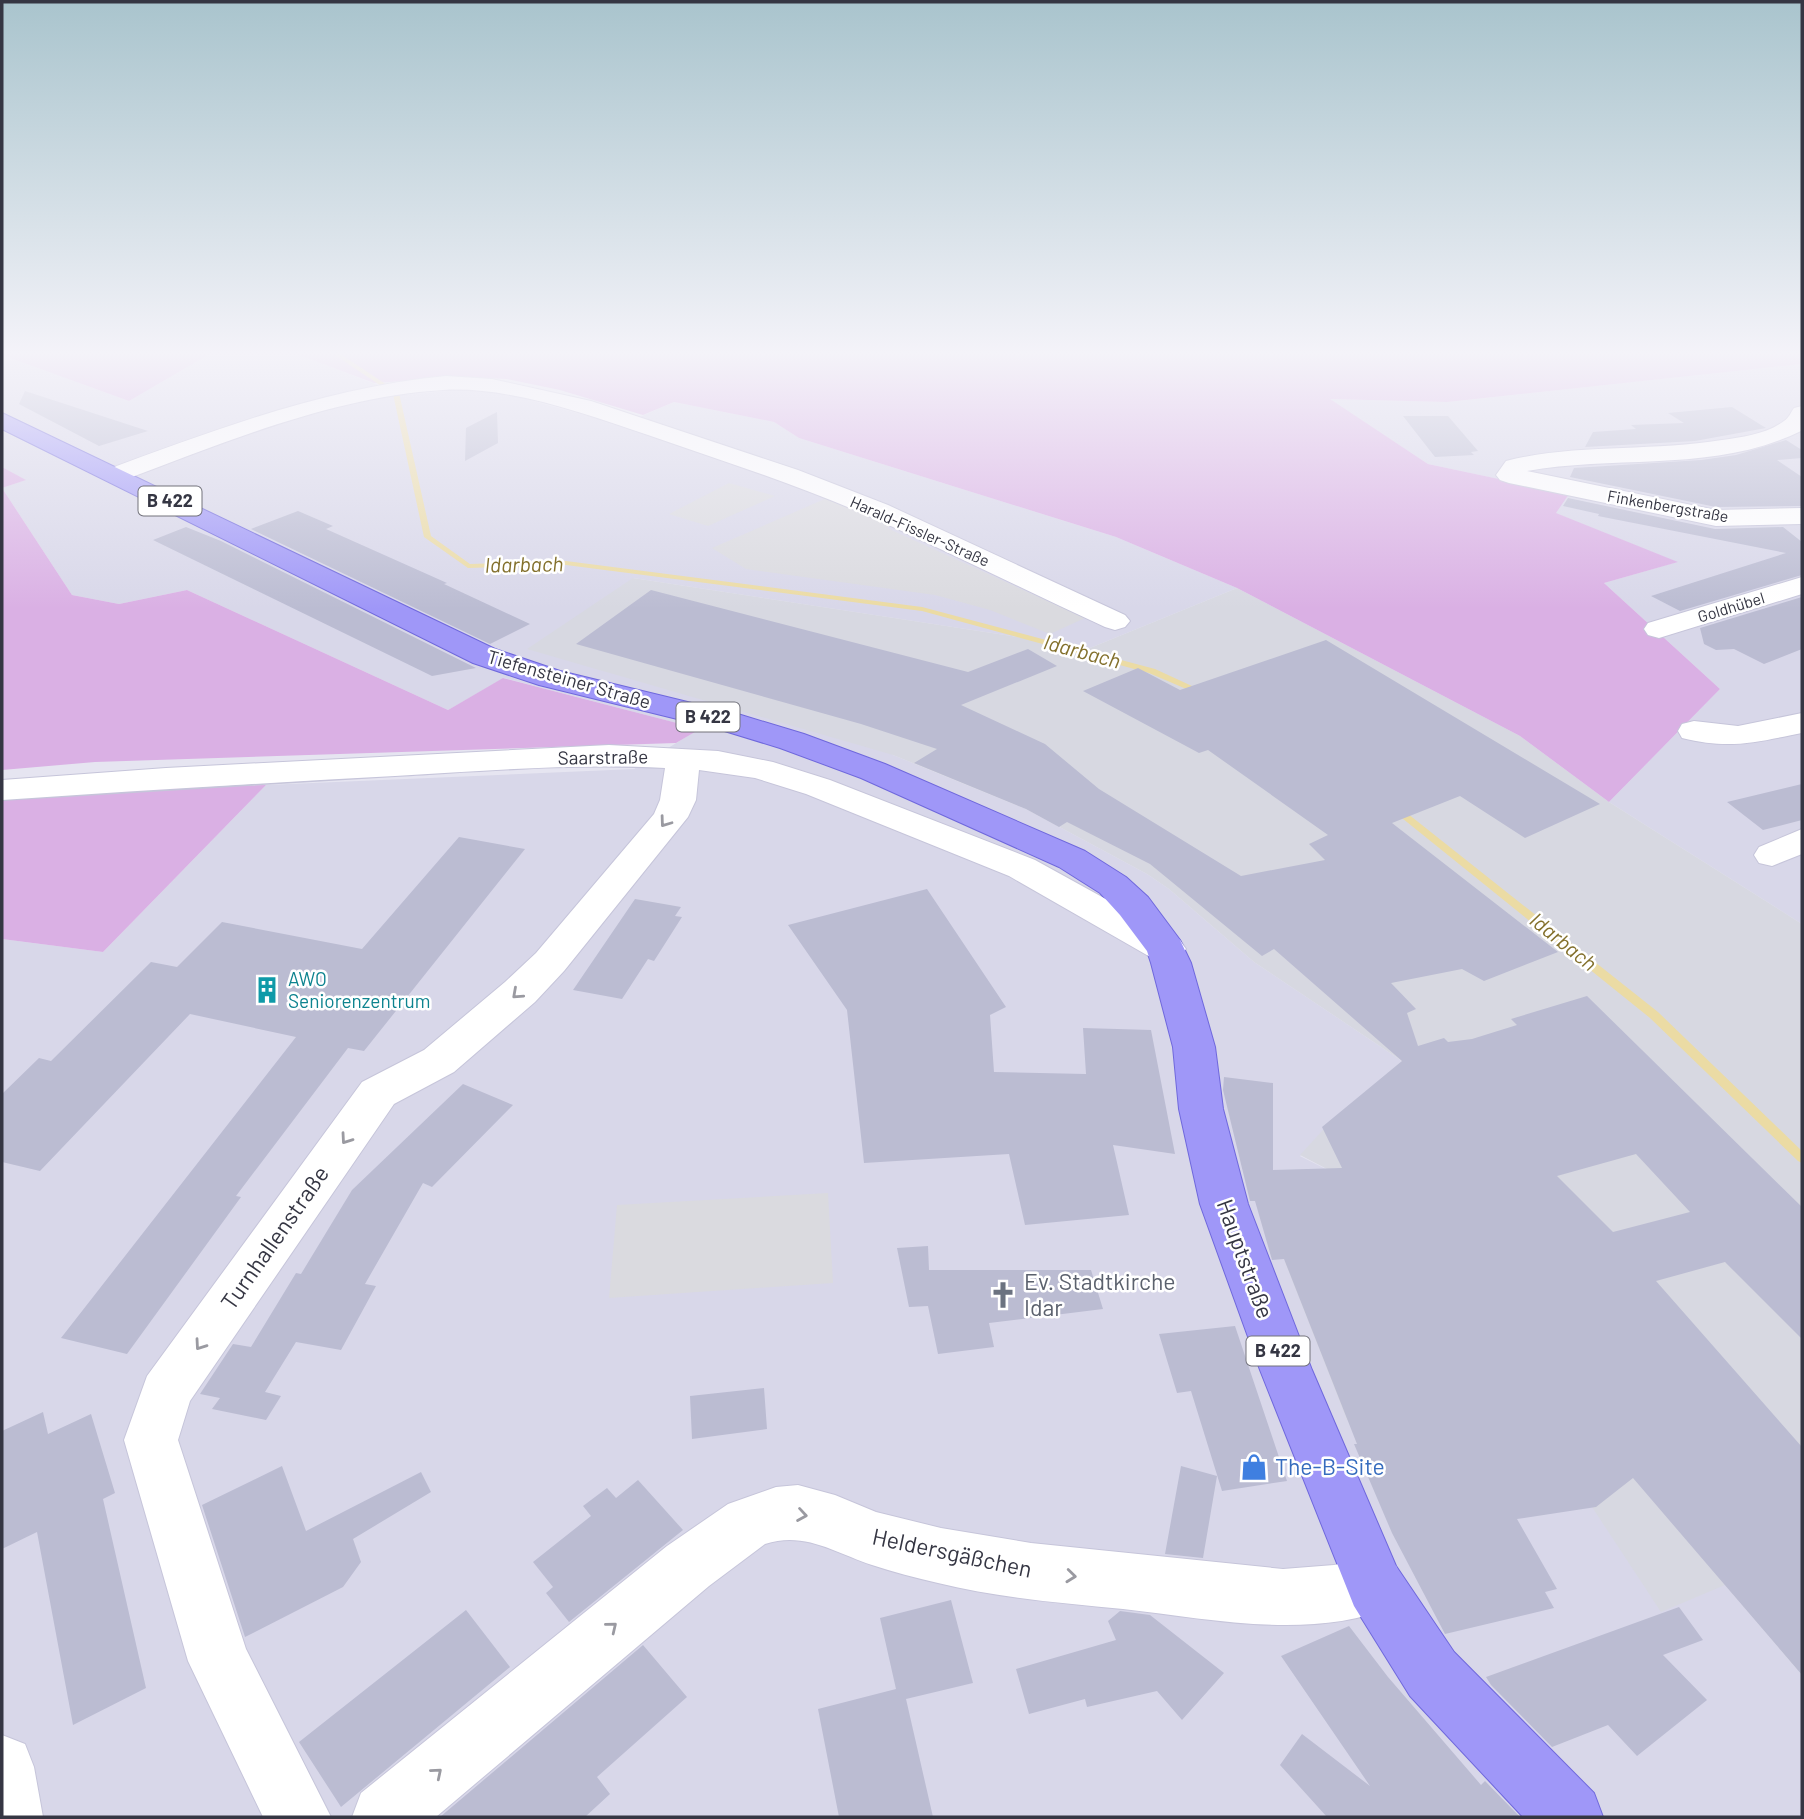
<svg xmlns="http://www.w3.org/2000/svg" width="1804" height="1819" viewBox="0 0 1804 1819" font-family="Barlow,sans-serif">
  <style>
    .residential { fill: #d8d7e9 }
    .industrial { fill: #d7d8e1 }
    .green { fill: #dab0e4 }
    .parking { fill: #dadadf }
    .lines { fill: none; stroke-linecap: round; stroke-linejoin: round }
    .stream { fill: #ebdba4; fill-rule: evenodd }
    .building { fill: #bbbcd2; fill-rule: evenodd }
    .minor-casing { stroke: #c6c5da; stroke-width: 2 }
    .major-casing { stroke: #6f68dc; stroke-width: 2 }
    .minor { fill: #fff; fill-rule: evenodd }
    .major { fill: #9f97f8; fill-rule: evenodd }
    .oneway { stroke: #9a9aa1 }
    .labels { text-anchor: middle; stroke-width: 5; stroke-linejoin: round; paint-order: stroke }
    .far-street-label { font-size: 16px; fill: #353643; stroke: #fff }
    .shield { fill: #fff; stroke: #72727b; stroke-width: 2 }
    .shield-label { font-size: 18px; font-weight: bold; fill: #353643 }
    .street-label { font-size: 19px; fill: #353643; stroke: #fff }
    .culture-label { font-size: 19px; fill: #0d838f; stroke: #fff; text-anchor: start }
    .water-label { font-size: 21px; font-style: italic; fill: #83702c; stroke: #fff }
    .near-street-label { font-size: 23px; fill: #353643; stroke: #fff }
    .near-worship-label { font-size: 23px; fill: #5b616d; stroke: #fff; text-anchor: start }
    .near-shop-label { font-size: 23px; fill: #366cbe; stroke: #fff; text-anchor: start }
  </style>
  <rect width="100%" height="100%" fill="#e6e5f1"/>
  <path class="residential" d="M2,355L129,401L208,355H299L404,395L457,390L484,392L522,398L621,425L674,402L774,422L799,438L1116,537L1237,588L1090,648L633,578L893,755L1026,809L1147,874L1169,889L1254,962L1402,1061L1300,1156L1348,1180L1527,1408L1725,1585L1802,1675V1817H2V939L103,952L266,785L634,769L699,729L504,678L448,710L187,590L119,604L72,595L2,488L25,480L2,467Z
    M1802,364V924L1609,802L1720,689L1604,583L1677,562L1555,513L1568,494L1428,464L1329,399L1447,402Z"/>
  <path class="industrial" d="M633,578L1090,648L1237,588L1520,736L1609,802L1802,924V1675L1725,1585L1661,1612L1527,1408L1347,1420L1285,1262L1324,1261L1348,1180L1300,1155L1333,1119L1402,1061L1254,962L1169,889L1147,874L1026,809L893,755L527,649Z"/>
  <path class="green" d="M2,355H208L129,401Z
    M299,355H1802V364L1447,402L1330,399L1428,464L1569,494L1556,513L1678,562L1604,583L1720,689L1609,802L1520,736L1237,588L1116,537L799,438L774,422L674,402L643,415L560,390L507,379L466,377L374,383Z
    M2,467L26,480L2,488L72,595L119,604L187,590L448,710L503,678L700,729L676,743L95,762L2,770Z
    M266,785L103,952L2,939V795L52,791Z"/>
  <path class="parking" d="M729,483L775,496L708,526L669,514Z
    M827,498L895,525L887,528L1085,618L1050,634L990,610L935,595L746,569L712,548Z
    M828,1193L833,1283L609,1298L617,1205Z"/>
  <g class="lines">
    <path class="stream" d="M335,355H342L399,393L431,536L470,564L566,561L922,607L1155,669L1205,692L1204,694H1198L1149,673L922,611L566,565L468,568L424,537L393,394Z
      M1395,805L1398,806L1658,1012L1802,1151V1163L1798,1161L1650,1018L1392,810L1390,808Z"/>
  </g>
  <path class="building" d="M25,391L148,431L99,446L19,404Z
    M1732,407L1766,428L1695,441L1585,447L1593,432L1636,429L1631,425L1684,423L1668,413Z
    M497,412L498,443L465,461L466,428Z
    M1403,416H1448L1478,451L1471,452L1474,455L1435,457Z
    M1786,440L1802,450V458L1777,460L1802,477V506L1716,507L1570,477L1574,468L1701,460L1736,455Z
    M1568,498L1715,529L1783,527L1802,542V575L1680,611L1651,596L1786,553L1598,516L1599,514L1563,506Z
    M298,511L333,526L326,529L447,583L444,584L530,624L490,644L251,529Z
    M186,527L221,541L476,668L432,676L153,540Z
    M651,590L968,672L1028,649L1057,666L961,705L1045,744L1099,789L1241,876L1325,860L1309,844L1328,835L1208,750L1199,753L1083,691L1138,668L1180,690L1326,640L1600,804L1525,838L1460,796L1392,823L1558,952L1484,981L1462,969L1391,983L1416,1009L1407,1013L1418,1046L1444,1038L1448,1042L1472,1039L1517,1025L1511,1019L1587,996L1802,1207V1339L1725,1262L1656,1281L1802,1447V1675L1633,1478L1596,1507L1517,1519L1557,1589L1545,1592L1554,1608L1445,1634L1392,1533L1354,1444H1357L1284,1259L1272,1260L1255,1201H1250L1223,1090L1224,1077L1273,1083V1170L1342,1168L1322,1127L1402,1061L1274,949L1262,956L1150,864L1067,822L1059,827L1026,809L914,763L937,749L861,724L576,644ZM1636,1154L1690,1212L1613,1232L1557,1176Z
    M1802,597V649L1764,664L1734,649L1716,650L1704,644L1700,628Z
    M1802,784V820L1763,830L1727,802Z
    M459,837L525,849L364,1051L348,1048L236,1196L241,1197L127,1354L61,1338L296,1037L190,1014L40,1171L2,1162V1094L39,1058L51,1061L151,962L177,967L222,922L362,949Z
    M927,889L1006,1007L990,1015L994,1072L1086,1074L1083,1028L1151,1030L1175,1154L1113,1145L1129,1215L1025,1225L1009,1154L864,1163L847,1010L788,925Z
    M635,899L681,907L675,916L682,917L654,961L648,959L622,999L573,990Z
    M463,1084L513,1105L432,1187L423,1183L365,1284L376,1286L341,1350L296,1342L265,1392L281,1396L266,1420L212,1409L220,1398L200,1394L233,1344L251,1347L296,1273L301,1274L352,1190Z
    M928,1246L929,1270H1091L1103,1309L989,1323L994,1347L938,1354L928,1306L909,1307L897,1248Z
    M1235,1326L1287,1481L1222,1491L1191,1391L1177,1393L1159,1334Z
    M764,1388L767,1429L692,1439L690,1396Z
    M43,1412L48,1434L91,1414L115,1493L103,1499L146,1688L73,1725L37,1532L2,1549V1431Z
    M282,1466L306,1531L421,1472L431,1492L353,1539L361,1562L343,1587L245,1637L202,1505Z
    M1181,1466L1217,1476L1203,1558L1165,1554Z
    M638,1480L683,1530L569,1622L546,1593L553,1587L533,1562L591,1516L583,1506L607,1488L616,1498Z
    M951,1600L973,1683L906,1699L933,1817H839L818,1709L896,1689L880,1618Z
    M1679,1607L1703,1640L1663,1655L1707,1700L1637,1756L1608,1725L1552,1747L1491,1685L1486,1677Z
    M466,1610L510,1667L341,1807L299,1742Z
    M1120,1611L1150,1615L1224,1673L1182,1720L1157,1691L1087,1707L1085,1699L1029,1714L1016,1669L1116,1640L1108,1621Z
    M1349,1626L1388,1677L1481,1785L1485,1781L1520,1817H1327L1280,1765L1302,1734L1370,1786L1281,1656Z
    M643,1645L687,1697L597,1777L610,1794L585,1817H440Z"/>
  <g class="lines">
    <defs>
      <path id="minor" d="M446,376L492,379L591,401L798,470L888,505L1125,615L1130,621L1125,627L1115,630L1105,627C1027,591 949,552 871,517C798,485 723,461 648,435C585,414 509,386 443,390C332,397 226,442 124,480L115,483L106,480L102,475L106,470C217,429 328,387 446,376Z
        M1802,406L1801,431C1716,473 1618,455 1527,471L1716,510L1802,508V524L1716,526L1509,483L1500,480L1496,475L1506,461C1576,443 1651,452 1722,440C1743,437 1767,434 1784,421C1789,418 1791,412 1794,408Z
        M1802,577V594L1659,638L1648,635L1644,629L1648,623Z
        M1802,713V733C1756,742 1730,750 1682,738L1678,731L1682,724L1694,721L1738,726Z
        M609,745L718,751L773,762L830,780L1035,860L1180,940L1186,949L1180,958L1166,962L1152,958L1009,876L806,794L755,778L699,770L696,800L688,817L564,971L535,1002L454,1072L394,1104L190,1401L178,1440L246,1649L331,1817H263L188,1661L124,1440L147,1376L362,1082L424,1050L505,982L536,953L654,814L660,800L665,768C575,763 485,771 395,776C264,783 133,791 2,800V780L166,768Z
        M1802,829V854L1772,866L1759,863L1754,855L1759,847Z
        M798,1485L835,1495L876,1512L941,1528L1031,1543L1283,1569L1334,1565L1375,1557L1396,1566L1405,1586L1396,1606C1309,1641 1213,1619 1123,1609C1062,1603 999,1598 938,1583C916,1578 893,1572 872,1565C835,1553 805,1531 765,1544L709,1586L436,1817H352L361,1793L667,1546L728,1504L776,1487Z
        M2,1735L25,1744L34,1767L43,1817H2Z"/>
      <path id="major" d="M2,413L495,649L560,671L741,715L804,734L885,764L1085,851L1126,877L1148,897L1180,940L1191,963L1215,1047L1223,1109L1248,1204L1312,1370L1396,1566L1454,1652L1594,1793L1603,1817H1523L1410,1696L1354,1606L1260,1370L1200,1204L1179,1109L1173,1047L1151,963L1147,951L1120,915L1100,893L1059,867L861,778L780,748L718,729L539,685L473,663L2,429Z"/>
    </defs>
    <use href="#minor" class="minor-casing"/>
    <use href="#major" class="major-casing"/>
    <use href="#minor" class="minor"/>
    <use href="#major" class="major"/>
  </g>
  <defs><path id="oneway-chevron" d="M-2-3.5L2.5 0L-2 3.5" fill="none" stroke-width="1.6" stroke-linecap="round" stroke-linejoin="round" transform="scale(1.75)"/></defs>
  <g class="oneway">
    <use href="#oneway-chevron" transform="translate(665 822) rotate(126)"/>
    <use href="#oneway-chevron" transform="translate(517 994) rotate(138)"/>
    <use href="#oneway-chevron" transform="translate(346 1139) rotate(125)"/>
    <use href="#oneway-chevron" transform="translate(200 1345) rotate(125)"/>
    <use href="#oneway-chevron" transform="translate(802 1515) rotate(9)"/>
    <use href="#oneway-chevron" transform="translate(1071 1576) rotate(6)"/>
    <use href="#oneway-chevron" transform="translate(612 1627) rotate(-39)"/>
    <use href="#oneway-chevron" transform="translate(437 1773) rotate(-40)"/>
  </g>
  <linearGradient id="sky" x2="0" y2="1"><stop stop-color="#a9c4cd"/><stop offset="0.58" stop-color="#f4f3f9"/><stop offset="1" stop-color="#f4f3f9" stop-opacity="0"/></linearGradient>
  <rect width="1804" height="609" fill="url(#sky)"/>
  <defs>
    <symbol id="building-bare" viewBox="-9 -9 18 18"><path d="M-4-6H4V6H1V3H-1V6H-4ZM-2.5-4.3h1.7v1.8h-1.7ZM.8-4.3h1.7v1.8H.8ZM-2.5-1h1.7V.8h-1.7ZM.8-1h1.7V.8H.8Z" fill="#0f9aa8" stroke="#fff" stroke-width="2.5" paint-order="stroke"/></symbol>
    <symbol id="church-bare" viewBox="-9 -9 18 18"><path d="M-1.2-6h2.4v3.5h3.3v2.4h-3.3V6h-2.4V-.1h-3.3v-2.4h3.3Z" fill="#6b7280" stroke="#fff" stroke-width="2.5" paint-order="stroke"/></symbol>
    <symbol id="shop-bare" viewBox="-9 -9 18 18"><path d="M-5-2.5h2.3a2.7 3.5 0 0 1 5.4 0H5L5.5 6h-11ZM-1.5-2.5h3a1.5 2.3 0 0 0-3 0Z" fill="#3f7fe0" stroke="#fff" stroke-width="2.5" paint-order="stroke"/></symbol>
  </defs>
  <g fill-rule="evenodd">
    <use href="#building-bare" x="248" y="971" width="38" height="38"/>
    <use href="#church-bare" x="984" y="1276" width="38" height="38"/>
    <use href="#shop-bare" x="1235" y="1448" width="38" height="38"/>
  </g>
  <g class="labels">
    <g class="far-street-label">
      <text transform="translate(1668 506) rotate(10)" y="6">Finkenbergstraße</text>
      <text transform="translate(920 531) rotate(24)" y="6">Harald-Fissler-Straße</text>
      <text transform="translate(1731 607) rotate(-17)" y="6">Goldhübel</text>
    </g>
    <g class="shield">
      <rect x="138.5" y="486.5" width="63" height="29" rx="5"/>
      <rect x="676.5" y="702.5" width="63" height="29" rx="5"/>
      <rect x="1246.5" y="1336.5" width="63" height="29" rx="5"/>
    </g>
    <g class="shield-label">
      <text x="170" y="507">B 422</text>
      <text x="708" y="723">B 422</text>
      <text x="1278" y="1357">B 422</text>
    </g>
    <g class="street-label">
      <text transform="translate(569 679) rotate(16)" y="7">Tiefensteiner Straße</text>
      <text transform="translate(603 757) rotate(-1)" y="7">Saarstraße</text>
    </g>
    <g class="culture-label">
      <text x="288" y="986">AWO<tspan x="288" dy="22">Seniorenzentrum</tspan></text>
    </g>
    <g class="water-label">
      <text transform="translate(524 565) rotate(-1)" y="7">Idarbach</text>
      <text transform="translate(1082 652) rotate(15)" y="7">Idarbach</text>
      <text transform="translate(1563 942) rotate(39)" y="7">Idarbach</text>
    </g>
    <g class="near-street-label">
      <text transform="translate(275 1238) rotate(-55)" y="8">Turnhallenstraße</text>
      <text transform="translate(1245 1259) rotate(70)" y="8">Hauptstraße</text>
      <text transform="translate(952 1553) rotate(12)" y="8">Heldersgäßchen</text>
    </g>
    <g class="near-worship-label">
      <text x="1024" y="1290">Ev. Stadtkirche<tspan x="1024" dy="26">Idar</tspan></text>
    </g>
    <g class="near-shop-label">
      <text x="1275" y="1475">The-B-Site</text>
    </g>
  </g>
  <rect width="1804" height="1819" fill="none" stroke="#353643" stroke-width="7"/>
</svg>
